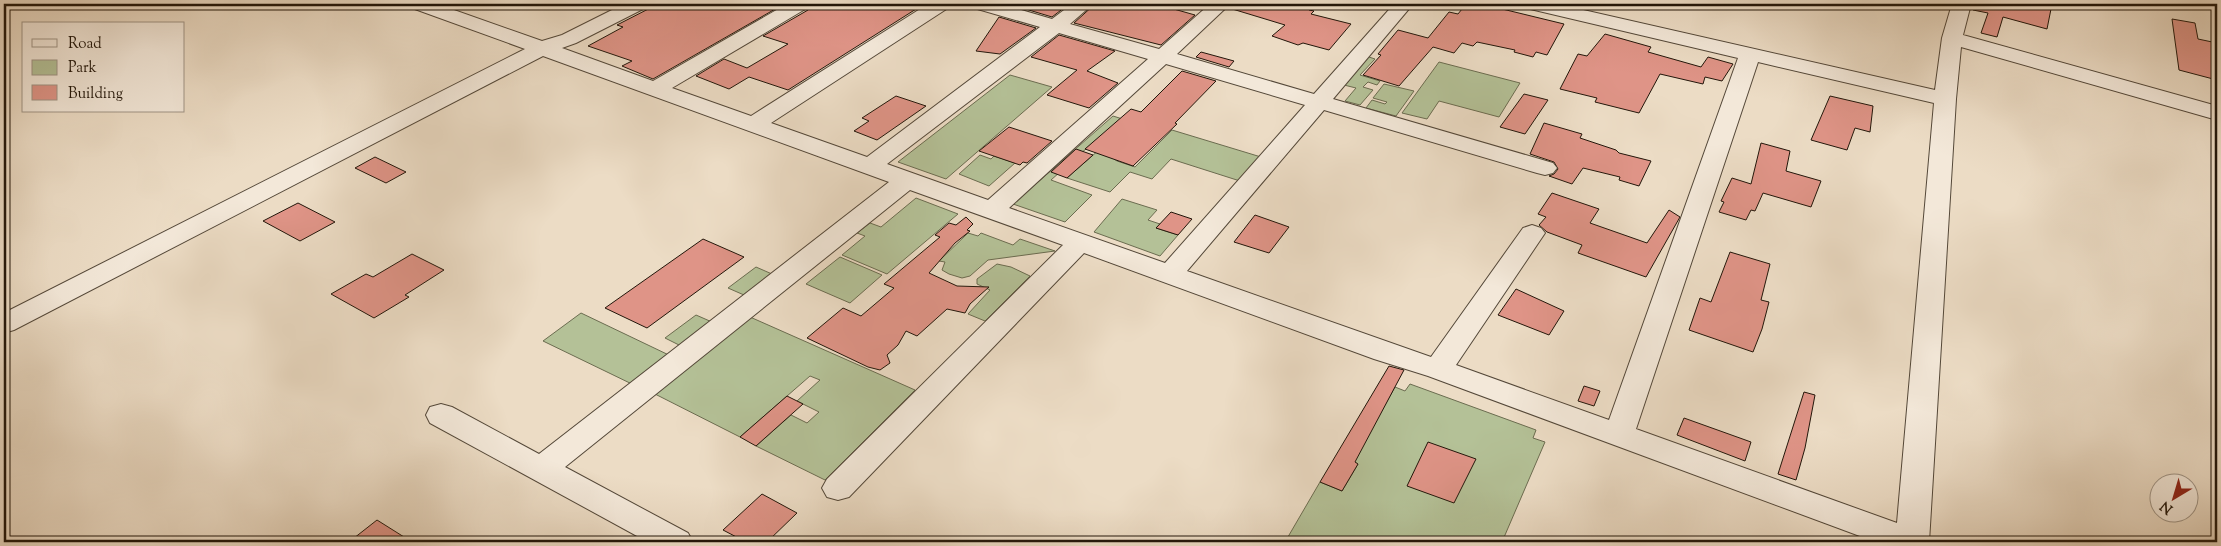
<svg xmlns="http://www.w3.org/2000/svg" width="2221" height="546" viewBox="0 0 2221 546" font-family="'Sorts Mill Goudy',serif">
  <style>
    .green { fill: #b4c197; stroke: #6b6c50 }
    .building { fill: #df9487; stroke: #22160a }
    .lines { fill: none; stroke-linecap: round; stroke-linejoin: round }
    .minor-casing { stroke: #544839; stroke-width: 2 }
    .minor { fill: #f3e8d9; fill-rule: evenodd }
  </style>
  <rect width="100%" height="100%" fill="#ecdcc5"/>
  <filter id="stains"><feTurbulence type="fractalNoise" baseFrequency=".004" numOctaves="4"/><feColorMatrix values="0 0 0 0 .2 0 0 0 0 .09 0 0 0 0 .02 0 0 0 .5 -.17"/></filter>
  <radialGradient id="worn" r=".72"><stop offset=".6" stop-color="#630" stop-opacity="0"/><stop offset="1" stop-color="#630" stop-opacity=".3"/></radialGradient>
  <path class="green" d="M1366,56L1375,59L1360,75L1380,81L1377,85L1368,82L1363,87L1373,90L1360,105L1345,101L1356,88L1340,84Z
    M1439,62L1520,83L1499,117L1439,101L1427,119L1402,113Z
    M1010,75L1052,87L946,179L898,162Z
    M1384,84L1414,91L1396,116L1366,108L1372,100L1385,104L1387,102L1373,98Z
    M1113,116L1151,128L1097,139L1051,180L1092,195L1065,222L1013,204Z
    M1172,130L1261,157L1240,181L1171,159L1152,179L1130,172L1110,192L1067,178L1100,149L1117,161L1135,167Z
    M980,155L991,159L994,156L1015,163L989,186L959,174Z
    M916,198L958,214L887,274L842,255L865,236L857,233L870,223L881,227Z
    M1122,199L1157,210L1148,220L1160,224L1156,228L1178,235L1160,256L1094,232Z
    M968,233L978,236L981,233L1013,245L1020,239L1055,251L988,260L970,276L962,278L949,274L942,270L945,262L939,261Z
    M840,257L882,275L850,303L806,284Z
    M997,264L1011,267L1030,276L985,321L968,314L990,290L977,284V279Z
    M756,267L772,274L744,295L728,288Z
    M581,313L673,357L636,386L543,341Z
    M696,315L712,322L681,346L665,338Z
    M750,317L915,390L825,480L756,446L791,415L807,423L819,412L797,401L820,380L810,376L740,437L653,393Z
    M1410,384L1536,430L1533,438L1545,442L1502,542H1285L1320,482L1342,491L1358,464L1353,461L1395,387L1405,391Z"/>
  <path class="building" d="M658,4H784L653,79L622,66L632,61L588,46L623,27L617,25Z
    M811,4H924L788,90L749,77L729,89L696,76L724,59L747,68L788,44L763,36L808,10Z
    M1009,4H1069L1052,17Z
    M1095,4H1156L1195,15L1161,45L1074,23Z
    M1232,4H1315L1309,10L1314,11L1311,14L1351,24L1329,50L1303,43L1298,45L1272,36L1285,25L1229,8Z
    M1466,4L1494,7L1564,24L1547,55L1536,52L1533,57L1514,52L1515,50L1477,42L1473,46L1462,43L1454,53L1433,47L1399,86L1363,75L1381,55L1378,54L1398,30L1428,38L1449,12L1458,14Z
    M1974,4H2052L2047,29L2003,17L1997,37L1981,33L1988,13L1973,10Z
    M999,17L1036,28L1000,54L976,51Z
    M2172,19L2195,23L2198,39L2217,43V80L2179,70Z
    M1605,34L1651,47L1648,52L1701,67L1708,57L1733,64L1722,81L1705,77L1703,84L1660,74L1639,113L1595,102L1597,98L1560,89L1578,54L1587,56Z
    M1059,35L1115,51L1087,71L1118,83L1089,108L1047,95L1077,70L1031,57Z
    M1201,52L1234,61L1229,67L1196,57Z
    M1182,71L1216,81L1175,123L1177,124L1133,166L1085,149L1131,109L1141,112Z
    M1524,94L1548,100L1525,134L1500,127Z
    M896,96L926,106L877,140L854,131L869,121L862,118Z
    M1830,96L1873,106L1870,132L1855,128L1847,150L1811,140Z
    M1544,123L1582,134L1580,138L1616,150L1619,153L1651,161L1639,186L1619,180L1620,177L1583,168L1572,184L1549,176L1554,174L1558,169L1554,162L1530,154Z
    M1009,127L1052,141L1027,163L1023,162L1020,165L979,151Z
    M1761,143L1790,151L1786,171L1821,181L1811,207L1763,193L1755,211L1751,210L1746,220L1719,212L1724,202L1721,201L1732,178L1751,184Z
    M1076,149L1093,155L1067,178L1051,172Z
    M375,157L406,172L386,183L355,168Z
    M1552,193L1599,209L1590,223L1647,243L1669,210L1680,217L1646,277L1578,253L1582,245L1547,232L1539,225L1546,217L1538,214Z
    M298,203L335,222L300,241L263,221Z
    M1171,212L1192,219L1178,235L1156,228Z
    M1255,215L1289,227L1269,253L1234,242Z
    M966,217L973,224L967,230L970,231L955,243L929,273L957,286L989,287L970,304L965,313L947,309L917,336L906,331L898,345L887,355L890,363L880,370L868,367L807,338L843,308L861,316L894,288L884,284L940,237L935,235L949,223L956,225Z
    M703,239L744,257L647,328L605,308Z
    M1730,252L1770,264L1761,300L1769,302L1762,329L1753,352L1689,330L1700,298L1711,302Z
    M412,254L444,270L405,295L409,297L374,318L331,294L366,274L373,277Z
    M1516,289L1564,311L1549,335L1498,315Z
    M1389,366L1404,370L1355,462L1358,464L1342,491L1320,482Z
    M1584,386L1600,391L1594,406L1578,401Z
    M1804,392L1815,395L1805,448L1796,480L1778,474Z
    M787,396L803,404L756,446L740,437Z
    M1684,418L1751,442L1745,461L1677,435Z
    M1428,442L1476,459L1454,503L1407,486Z
    M762,494L797,513L767,542H746L723,530Z
    M377,520L412,542H349Z"/>
  <g class="lines">
    <defs>
      <path id="minor" d="M410,4H437L542,41L562,35L624,4H647L645,8L576,43L562,48L653,81L787,4H809L807,8L672,88L751,116L928,4H950L948,8L771,123L867,157L1040,27L974,8L972,4H1001L1052,19L1072,4H1093L1070,24L1159,49L1210,4H1230L1177,54L1314,94L1394,4H1413L1333,99L1553,163L1557,168L1553,173L1545,175L1537,173L1324,110L1187,271L1431,357L1523,228L1532,225L1541,228L1545,233L1456,365L1609,420L1738,58L1526,8L1524,4H1557L1935,90L1942,38L1952,4H1971L1963,35L2217,106V120L1961,47L1956,99L1929,542H1876L1428,376L1374,359L1084,253L849,497L838,500L827,497L822,488L827,479L1063,245L910,190L565,467L688,533L693,542H648L430,423L426,415L430,407L441,404L452,407L539,454L889,182L543,56L14,330L4,333V313L525,49L412,8ZM1059,33L1148,59L988,200L887,164ZM1758,62L1934,103L1897,523L1636,429ZM1166,64L1305,105L1165,263L1009,208Z"/>
    </defs>
    <use href="#minor" class="minor-casing"/>
    <use href="#minor" class="minor"/>
  </g>
  <rect width="2221" height="546" fill="none" stroke="#ecdcc5" stroke-width="20"/>
  <rect x="5" y="5" width="2211" height="536" fill="none" stroke="#22160a" stroke-width="2.5"/>
  <rect x="10" y="10" width="2201" height="526" fill="none" stroke="#22160a"/>
  <rect x="22" y="22" width="162" height="90" fill="#f3e8d9" stroke="#9f9486"/>
  <rect x="32" y="39" width="25" height="8" fill="#f3e8d9" stroke="#9f9486"/>
  <text x="68" y="48" font-size="15" fill="#22160a">Road</text>
  <rect x="32" y="60" width="25" height="15" fill="#b4c197" stroke="#9f9486"/>
  <text x="68" y="72" font-size="15" fill="#22160a">Park</text>
  <rect x="32" y="85" width="25" height="15" fill="#df9487" stroke="#9f9486"/>
  <text x="68" y="98" font-size="15" fill="#22160a">Building</text>
  <g transform="translate(2174 498) rotate(218)"><circle r="24" fill="#f3e8d9" stroke="#9f9486"/>
  <path d="M0-4L9 19L0 12L-9 19Z" fill="#8f2418"/>
  <text y="-8" font-size="14" font-weight="bold" text-anchor="middle" fill="#22160a">N</text>
  </g>
  <rect width="100%" height="100%" filter="url(#stains)"/>
  <rect width="100%" height="100%" fill="url(#worn)"/>
</svg>
